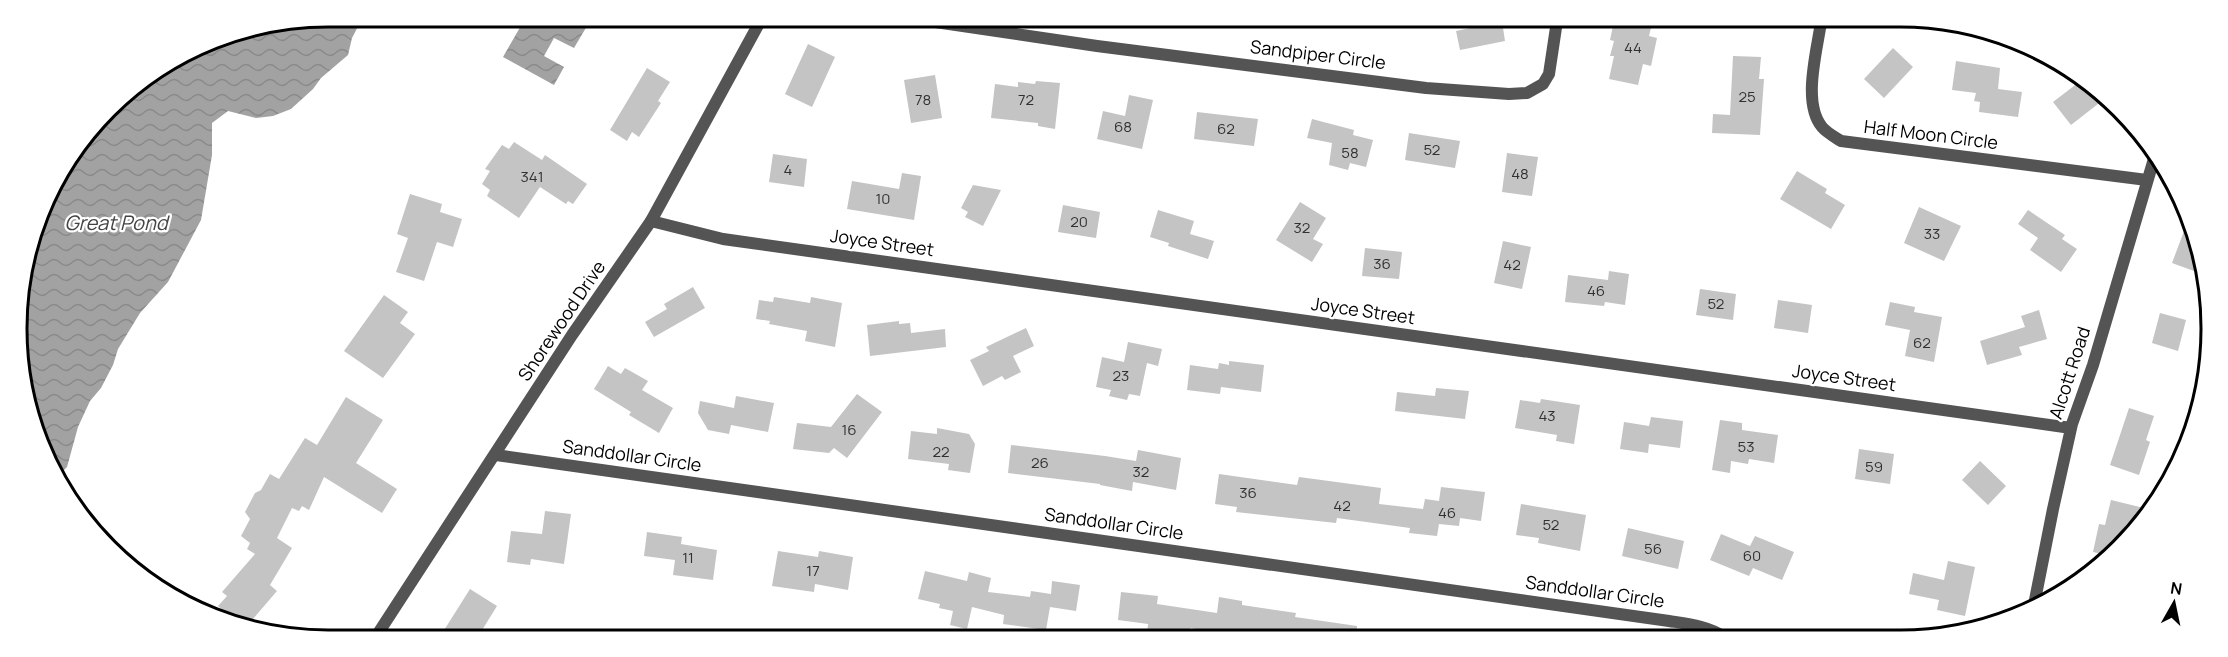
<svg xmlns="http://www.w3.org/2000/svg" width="2228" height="657" viewBox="0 0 2228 657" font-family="Manrope,sans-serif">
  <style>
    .water { fill: url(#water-waves) }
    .building { fill: #c4c4c4 }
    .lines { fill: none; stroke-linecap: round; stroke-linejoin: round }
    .minor { stroke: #545454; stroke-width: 12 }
    .tertiary { stroke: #545454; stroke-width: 12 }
    .labels { text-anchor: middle; stroke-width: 4.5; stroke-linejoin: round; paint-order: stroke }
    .number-label { font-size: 15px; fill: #313131 }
    .street-label { font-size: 18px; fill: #000; stroke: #fff }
    .water-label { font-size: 20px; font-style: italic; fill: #434343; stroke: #fff }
    .rim { fill: none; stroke: #000; stroke-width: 3 }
  </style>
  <defs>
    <pattern id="water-waves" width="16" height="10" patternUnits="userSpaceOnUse" patternTransform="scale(1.5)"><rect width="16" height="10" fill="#a2a2a2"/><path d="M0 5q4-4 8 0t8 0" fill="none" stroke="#8a8a8a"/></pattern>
  </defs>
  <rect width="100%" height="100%" fill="#fff"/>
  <path class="water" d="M328,17H363L352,38L348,55L321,78L313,89L291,109L273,116L256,118L228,111L212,123V155L201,220L168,282L140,313L118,349L113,365L101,388L90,401L78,427L67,467L59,475L27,410L17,308L49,190L123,94L209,40Z
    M526,17H572L587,26L574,48L554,38L544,56L564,67L554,85L503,57Z"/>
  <path class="building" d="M1479,21H1502L1505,41L1460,50L1456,31L1480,26Z
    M1614,21L1651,28L1649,36L1657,38L1651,66L1643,64L1638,85L1609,79L1614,56H1610L1614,41L1610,40Z
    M808,44L835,57L812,107L785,94Z
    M1893,48L1913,67L1884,98L1864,79Z
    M1733,56L1761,57L1759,79H1764L1760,135L1712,133L1713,114L1730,115Z
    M1956,61L2000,68L1998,89L2022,92L2018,117L1979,112L1980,102L1974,101L1976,93L1952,90Z
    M647,68L670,82L658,101L661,103L639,137L632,132L627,141L610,130Z
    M935,75L942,118L911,123L904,80Z
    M2083,79L2103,100L2071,125L2053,102Z
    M1036,81L1060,83L1055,129L1038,126V123L991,118L995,84L1018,87V82L1035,84Z
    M1129,95L1153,100L1142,149L1097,139L1103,111L1125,116Z
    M1197,112L1258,119L1254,146L1194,139Z
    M1312,119L1354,130L1353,135L1373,140L1366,167L1350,163L1348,170L1329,165L1332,143L1307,138Z
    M1409,133L1460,141L1455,168L1405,160Z
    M514,142L542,160L545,155L587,184L573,204L568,201L566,204L540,187L519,218L487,196L490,190L482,184L490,171L485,169L502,145L509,149Z
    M1507,153L1538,157L1532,196L1502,192Z
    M773,154L807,159L804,187L769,182Z
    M1797,171L1827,189L1825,193L1845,205L1831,229L1780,199Z
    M902,173L921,176L914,220L847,209L852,181L899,189Z
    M973,185L1001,190L983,226L965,217L968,212L961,208Z
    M410,194L442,204L440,212L462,219L453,247L437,242L424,281L396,272L408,238L397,234Z
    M1300,202L1326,218L1313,239L1323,244L1312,262L1276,240Z
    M1063,205L1100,212L1096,238L1058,232Z
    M1919,207L1961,226L1944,261L1904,243Z
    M1158,210L1194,221L1190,234L1214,241L1208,259L1168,246L1169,243L1150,237Z
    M2028,210L2065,235L2062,239L2077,249L2061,272L2030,250L2038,238L2018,224Z
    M2187,223L2205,267V275L2172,263Z
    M1503,241L1531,247L1522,289L1494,283Z
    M1365,248L1402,252L1399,279L1362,276Z
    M1609,271L1629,274L1625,305L1605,302L1604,306L1565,302L1568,275L1608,280Z
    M693,287L705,308L654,337L645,322L667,309L664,304Z
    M1700,289L1736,294L1733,320L1696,315Z
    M384,295L408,312L400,323L415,334L383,378L344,351Z
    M774,297L810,303L811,297L842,303L835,347L805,341L807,331L769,324L770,321L756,319L759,300L773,302Z
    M1778,300L1812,305L1808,333L1774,328Z
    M1890,302L1915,307L1914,312L1942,317L1934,362L1905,356L1910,330L1885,325Z
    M2039,310L2047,339L2019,347L2022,355L1987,365L1980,341L2025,327L2021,316Z
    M2160,313L2186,320L2178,351L2152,343Z
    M899,321V324L910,323L911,333L945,329L946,347L870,356L867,325Z
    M1026,328L1034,346L1013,356L1021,372L1005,380L1002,376L983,386L970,360L989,351L986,347Z
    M1128,342L1162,349L1158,366L1147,363L1140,396L1129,394L1127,400L1109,396L1111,390L1096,387L1102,357L1124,362Z
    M1229,361L1264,365L1261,392L1221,387L1220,394L1187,390L1190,365L1218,369L1219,363L1229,365Z
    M608,366L621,374L625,368L648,381L642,390L673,408L659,433L629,415L631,412L594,389Z
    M1436,388L1469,391L1465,419L1395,411L1397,392L1435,396Z
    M857,394L882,412L847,458L834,448L829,453L793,449L797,423L831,427Z
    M736,396L774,403L768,432L731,425L729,434L708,430L698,413L700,401L734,408Z
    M346,397L383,420L356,463L397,489L382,513L324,477L309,510L302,506L299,511L292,508L277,538L292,548L270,585L277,591L247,626L237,622L218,606L227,596L222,592L255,554L247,549L250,543L241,536L250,519L245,512L255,493L261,490L270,474L279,479L305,438L317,445Z
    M1541,399L1580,405L1574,444L1556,441L1557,435L1515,428L1520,400L1540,403Z
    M2129,408L2154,416L2146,440L2150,442L2139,475L2110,465Z
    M1651,417L1683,421L1680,448L1649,444L1648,453L1620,449L1624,422L1649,426Z
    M1720,420L1742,423V430L1778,435L1774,463L1749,459L1748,464L1731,461L1730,473L1712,470Z
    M937,428L969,434L975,444L970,473L948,470L949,464L908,459L911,431L937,434Z
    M1011,445L1105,456L1136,461L1138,450L1181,458L1176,490L1133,482L1132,491L1100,485V484L1008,473Z
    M1859,449L1894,454L1890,484L1855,479Z
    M1980,461L2006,486L1988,505L1962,480Z
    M1219,474L1297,485L1299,477L1381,488L1379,504L1423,509L1425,499L1439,501L1441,487L1485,492L1481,521L1460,518L1459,526L1439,524L1437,536L1409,533L1410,528L1337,518L1336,523L1236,512L1237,507L1215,504Z
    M2111,500L2144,508L2141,519L2120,549L2111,556L2093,552L2099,524L2105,525Z
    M1521,504L1586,515L1580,551L1538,543L1539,538L1516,535Z
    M545,511L571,514L564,564L531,559L530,565L507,562L511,531L542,534Z
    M1628,528L1684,541L1678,569L1622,556Z
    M647,532L682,537L681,544L717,550L713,580L673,575L675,560L644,556Z
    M1721,534L1750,546L1755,536L1794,552L1782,580L1753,568L1749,576L1710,560Z
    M778,551L818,557L819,551L853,557L848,590L815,584L814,592L772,586Z
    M1948,561L1975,567L1965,616L1937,610L1939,600L1909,594L1913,573L1944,580Z
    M925,571L967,581L969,572L991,578L988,592L1030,597L1031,591L1051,594L1052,581L1080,585L1076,611L1050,607L1046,630L1003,624L1004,615L972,607L967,629L950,625L953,611L939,608L940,604L918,599Z
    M470,589L497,606L479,635H441Z
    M1121,592L1158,596L1157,604L1217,613L1219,597L1242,601V605L1296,613L1295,617L1357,626L1356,637L1243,636L1190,628L1189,636L1147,635L1148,624L1118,620Z"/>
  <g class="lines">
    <path class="minor" d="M915,19L1097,46L1426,88L1509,94L1527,93L1543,84L1549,74L1557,21
      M1821,22C1817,51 1802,103 1822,127C1827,133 1835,137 1841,141L2147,180
      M651,221L723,239L2071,428
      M496,455L1669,621C1688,624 1708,626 1724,637
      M2033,610L2053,509L2072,424L2093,365L2156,152"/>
    <path class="tertiary" d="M377,635L572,335L651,221L762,18"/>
  </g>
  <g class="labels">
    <g class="number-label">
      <text x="1633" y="53">44</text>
      <text x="1747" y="102">25</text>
      <text x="923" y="105">78</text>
      <text x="1026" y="105">72</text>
      <text x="1123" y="132">68</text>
      <text x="1226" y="134">62</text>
      <text x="1432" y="155">52</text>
      <text x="1350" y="158">58</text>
      <text x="788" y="175">4</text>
      <text x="1520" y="179">48</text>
      <text x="532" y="182">341</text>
      <text x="883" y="204">10</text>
      <text x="1079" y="227">20</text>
      <text x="1302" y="233">32</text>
      <text x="1932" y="239">33</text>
      <text x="1382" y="269">36</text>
      <text x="1512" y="270">42</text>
      <text x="1596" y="296">46</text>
      <text x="1716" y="309">52</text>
      <text x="1922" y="348">62</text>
      <text x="1121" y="381">23</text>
      <text x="1547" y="421">43</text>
      <text x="849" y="435">16</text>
      <text x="1746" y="452">53</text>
      <text x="941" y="457">22</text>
      <text x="1040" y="468">26</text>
      <text x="1874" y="472">59</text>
      <text x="1141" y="477">32</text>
      <text x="1248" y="498">36</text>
      <text x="1342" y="511">42</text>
      <text x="1447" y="518">46</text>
      <text x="1551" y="530">52</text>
      <text x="1653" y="554">56</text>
      <text x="1752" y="561">60</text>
      <text x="688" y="563">11</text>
      <text x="813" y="576">17</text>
    </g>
    <g class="street-label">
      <text transform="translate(1318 55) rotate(7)" y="6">Sandpiper Circle</text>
      <text transform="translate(1931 135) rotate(7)" y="6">Half Moon Circle</text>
      <text transform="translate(882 243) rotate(8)" y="6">Joyce Street</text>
      <text transform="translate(1363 311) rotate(8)" y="6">Joyce Street</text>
      <text transform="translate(562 321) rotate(-56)" y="6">Shorewood Drive</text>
      <text transform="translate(2070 373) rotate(-72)" y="6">Alcott Road</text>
      <text transform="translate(1844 378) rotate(8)" y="6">Joyce Street</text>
      <text transform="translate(632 456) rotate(8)" y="6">Sanddollar Circle</text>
      <text transform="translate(1114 524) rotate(8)" y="6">Sanddollar Circle</text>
      <text transform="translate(1595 592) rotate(8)" y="6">Sanddollar Circle</text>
    </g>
    <g class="water-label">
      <text x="116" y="230">Great Pond</text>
    </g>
  </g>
  <path d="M0 0H2228V657H0ZM328 27H1900A301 301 0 0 1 2201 328V329A301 301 0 0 1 1900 630H328A301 301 0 0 1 27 329V328A301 301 0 0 1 328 27Z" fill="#fff" fill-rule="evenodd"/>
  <path class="rim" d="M328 27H1900A301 301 0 0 1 2201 328V329A301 301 0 0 1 1900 630H328A301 301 0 0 1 27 329V328A301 301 0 0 1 328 27Z"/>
  <g transform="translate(2174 603) rotate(9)" stroke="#ffffff" stroke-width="4.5" paint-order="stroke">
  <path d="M0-4.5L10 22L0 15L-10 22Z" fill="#000000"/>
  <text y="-9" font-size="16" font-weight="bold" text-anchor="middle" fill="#000000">N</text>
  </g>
</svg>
